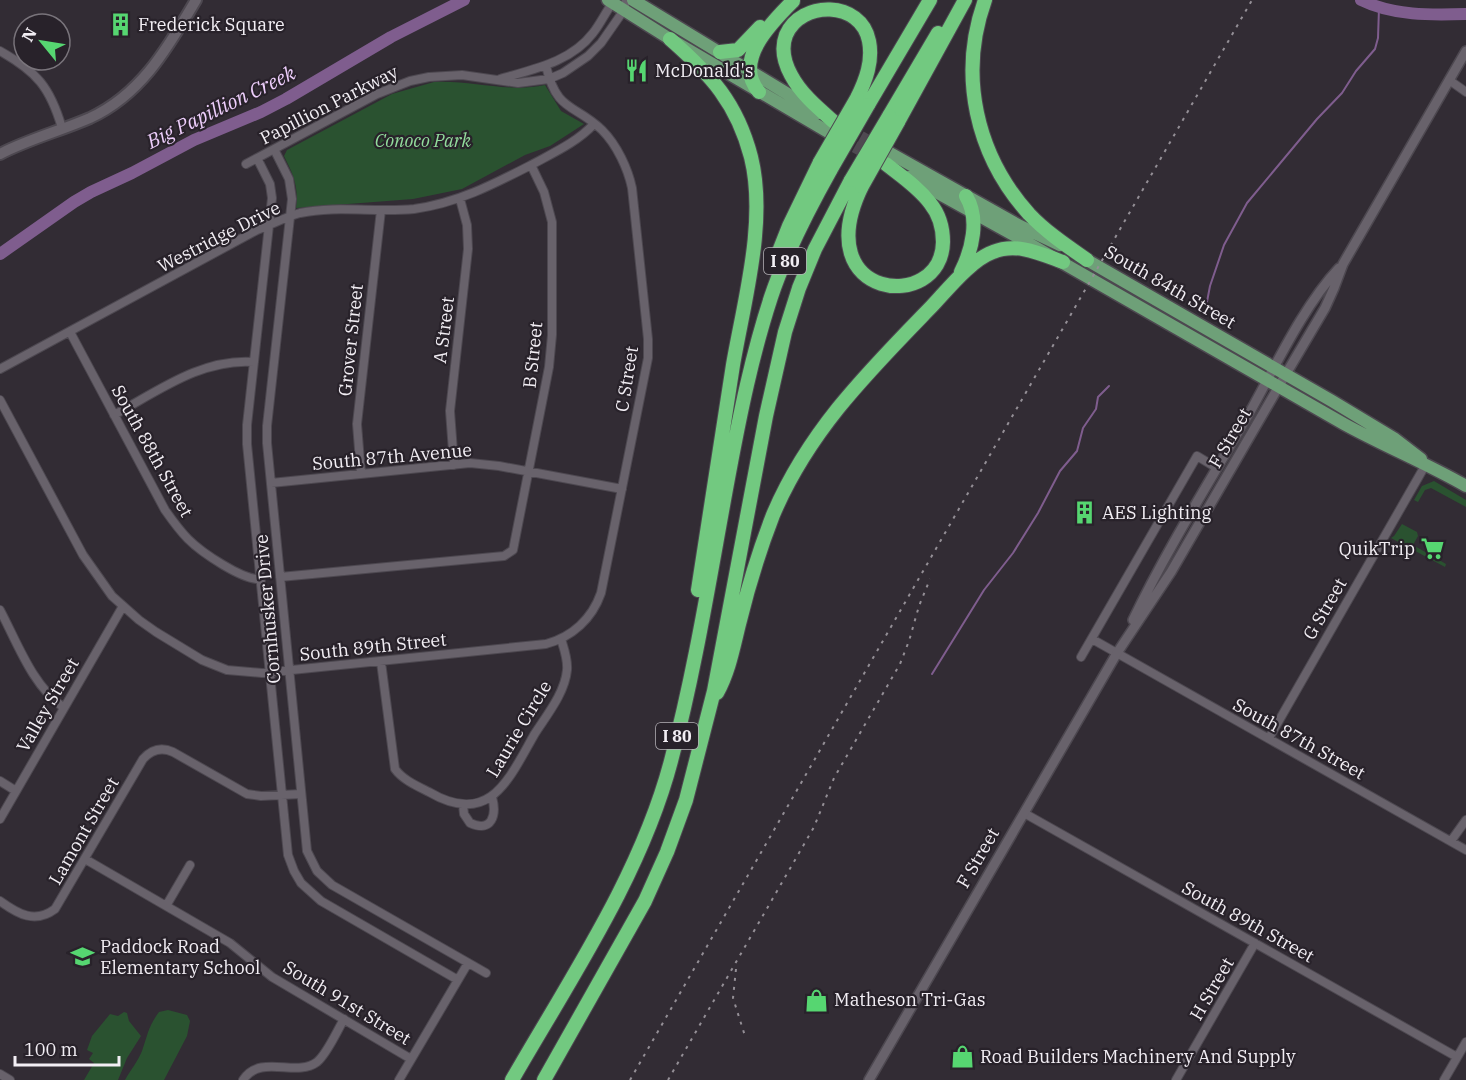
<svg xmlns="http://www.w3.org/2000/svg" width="1466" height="1080" viewBox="0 0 1466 1080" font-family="'IBM Plex Serif',serif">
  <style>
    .green { fill: #2a5230 }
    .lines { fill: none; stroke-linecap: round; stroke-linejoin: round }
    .stream { stroke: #7f5d8e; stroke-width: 2 }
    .river { stroke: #7f5d8e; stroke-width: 12 }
    .primary-tunnel { stroke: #4f4951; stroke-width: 12; stroke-dasharray: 12 6; stroke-linecap: butt }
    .minor-casing { stroke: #4d4850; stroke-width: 10 }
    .tertiary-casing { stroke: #4d4850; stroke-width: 12 }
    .secondary-casing { stroke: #4d4850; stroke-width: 14 }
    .primary-casing { stroke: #4d4850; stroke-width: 15 }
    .motorway-casing { stroke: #4d4850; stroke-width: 16 }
    .minor { stroke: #68626b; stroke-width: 8 }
    .tertiary { stroke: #68626b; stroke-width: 9 }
    .secondary { stroke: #68626b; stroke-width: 10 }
    .primary { stroke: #6ea078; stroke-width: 12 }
    .motorway { stroke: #72c980; stroke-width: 14 }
    .rail { stroke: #948f96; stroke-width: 2; stroke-dasharray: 3 6; stroke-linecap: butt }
    .motorway-bridge-casing { stroke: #4d4850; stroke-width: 16; stroke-linecap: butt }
    .motorway-bridge { stroke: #72c980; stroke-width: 14 }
    .labels { text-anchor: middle; stroke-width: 4.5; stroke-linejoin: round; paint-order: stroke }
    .shield { fill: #28222a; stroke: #b5b1b7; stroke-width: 1.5 }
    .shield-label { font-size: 16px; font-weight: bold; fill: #f2eef4 }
    .poi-label { font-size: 18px; fill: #f2eef4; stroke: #28222a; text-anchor: start }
    .street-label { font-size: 18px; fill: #f2eef4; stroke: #28222a }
    .park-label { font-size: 18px; font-style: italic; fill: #92dc9c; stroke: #28222a }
    .water-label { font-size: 20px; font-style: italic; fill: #edcefb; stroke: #28222a }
  </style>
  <rect width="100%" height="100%" fill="#322c34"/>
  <path class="green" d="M434,82C472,80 507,93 545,85L561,111L584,124L550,146L525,155L462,189L413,199L296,208C299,187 293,174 284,156L287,150L392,94Z
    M1434,481L1466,500V507L1431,488L1425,490L1418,502L1414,500L1422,486Z
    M1402,524L1417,532L1418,536L1413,545L1446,564L1445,567L1391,538L1394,536Z
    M168,1010L187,1015L190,1021L187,1036L164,1080H125C130,1071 138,1061 142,1051C148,1034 148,1027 159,1012Z
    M124,1012L127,1013L129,1021L141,1036L127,1058L118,1080H84L94,1063L89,1059L93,1053L87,1050L92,1036L110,1014L118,1016Z"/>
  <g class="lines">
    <path class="stream" d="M1206,307L1210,286L1224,245L1247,203L1317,119L1342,93L1356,71L1375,49L1378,38L1379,8
      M932,674L984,590L1013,553L1038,513L1060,471L1077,451L1083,428L1096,409L1098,397L1109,386"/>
    <path class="river" d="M1361,0C1393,16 1431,15 1466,14
      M0,254L74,202L91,192L132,173L194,140L261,112L286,99L391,37L464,0"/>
    <path class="primary-tunnel" d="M845,128L879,147
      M839,138L873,157"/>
    <defs>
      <path id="minor" d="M0,51C37,72 50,87 62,128
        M500,79C534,69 571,62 593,33C601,23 606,11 614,1
        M1449,80L1466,92
        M274,149L289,179L292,199L267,426V443L307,851L317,871L332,885L486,973
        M257,158L270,184L272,198L247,425V444L288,855L294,871L301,883L321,901L458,980
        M246,164L377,94L410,81L429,77L462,75L518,83L549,79L563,73L588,56L601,43L624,10L626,0
        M70,332L165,510C172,520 179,530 188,539C201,552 243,581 261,579
        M0,369L257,230C271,225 285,217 300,213C337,205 376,213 414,209C458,203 494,184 533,164C555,152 577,142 594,124
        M0,400L83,555L112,596L139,620L156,632L202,660L227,670L262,673L546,644C572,637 592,619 601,593L648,358V339L632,188C628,169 617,145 602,130C574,103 557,113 546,66
        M114,415C158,391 202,358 254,362
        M454,465L450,411L468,249L467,225L460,199
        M361,474L357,424L381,210
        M271,483L470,463L499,466L622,489
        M280,577L504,556L513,550L549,367L552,335V222L544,192L531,165
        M0,610C18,644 32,685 64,708
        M1092,639L1466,850
        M1081,657L1197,456L1217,468
        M381,662L395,769C403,780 417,786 429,792C489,827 508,781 534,735C546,716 565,693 567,670C568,659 564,649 561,639
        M1269,738L1426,464
        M0,781L16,791
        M463,805L464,814L470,823C492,833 497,815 492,797
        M1024,813L1457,1057
        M0,819L123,606
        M1451,841L1466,820
        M85,859L230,943L272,977L411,1059
        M0,901C18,914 35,924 55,909L143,759C152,749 162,747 173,752L247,794L261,796L301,794
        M166,906L190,865
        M0,1074L10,1080
        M243,1080C261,1053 296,1078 317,1062C327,1054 337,1031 344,1019
        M399,1080L468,963
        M1176,1080L1255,943
        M1444,1080L1466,1042"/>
      <path id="tertiary" d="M1133,620C1167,549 1210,481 1250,412C1275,367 1304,305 1339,268
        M869,1080L1117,653L1171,572L1286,374L1325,308L1334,288L1343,264L1466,51"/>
      <path id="secondary" d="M0,154C29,139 60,131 90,118C142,94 168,47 196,0"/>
      <path id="primary" d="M608,0L670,39L830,133
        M633,0L819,113
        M888,152L1020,226L1060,245
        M909,177L1028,243L1344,424C1384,446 1426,463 1466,486
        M1080,256L1332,401L1395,439L1421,459"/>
      <path id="motorway" d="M985,0C958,75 976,155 1029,214C1046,232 1067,246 1087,260
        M670,39C711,75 737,103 751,157C767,221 744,301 733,365C721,440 709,515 698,590
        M720,52L738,50L760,27
        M759,92C732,61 772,22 793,1
        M868,105L930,0
        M889,116L938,33
        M834,122C818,108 801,94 791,75C784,62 781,48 786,35C801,0 861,0 869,41C873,61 866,80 857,98
        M898,122L965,0
        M862,186C806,301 942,313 943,242C943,228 939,214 930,203C918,187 901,176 886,164
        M774,264L789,226L820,162
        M961,272C972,250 980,219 966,196
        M717,693C729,671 733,648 739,624C748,587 759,551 773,515C809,430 869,371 932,306C948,289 971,260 993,252C1017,242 1041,254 1063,262
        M512,1080C570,979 641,875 671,761C696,667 711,569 729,473C740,414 752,355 771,297C786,252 808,210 831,169
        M544,1080L645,901L667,852L686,800L714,691L766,416L785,332L799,288L815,249L851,180"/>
    </defs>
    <use href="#minor" class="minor-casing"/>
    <use href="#tertiary" class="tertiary-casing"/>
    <use href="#secondary" class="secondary-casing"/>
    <use href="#primary" class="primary-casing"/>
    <use href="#motorway" class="motorway-casing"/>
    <use href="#minor" class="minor"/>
    <use href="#tertiary" class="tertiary"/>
    <use href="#secondary" class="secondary"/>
    <use href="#primary" class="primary"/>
    <use href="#motorway" class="motorway"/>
    <path class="rail" d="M736,969L733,998L745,1036
      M630,1080L1252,0
      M668,1080L814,827L834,778L900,664L909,641L919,606L930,579"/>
    <defs>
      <path id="motorway-bridge" d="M820,162L857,98
        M831,169L868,105
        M851,180L889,116
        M862,186L898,122"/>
    </defs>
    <use href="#motorway-bridge" class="motorway-bridge-casing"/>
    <use href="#motorway-bridge" class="motorway-bridge"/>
  </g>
  <defs>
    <symbol id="building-bare" viewBox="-9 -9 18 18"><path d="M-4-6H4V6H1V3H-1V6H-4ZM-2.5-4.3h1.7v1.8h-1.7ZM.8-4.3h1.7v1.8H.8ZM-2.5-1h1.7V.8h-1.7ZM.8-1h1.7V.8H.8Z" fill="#56d671" stroke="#28222a" stroke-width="2.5" paint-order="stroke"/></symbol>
    <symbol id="restaurant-bare" viewBox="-9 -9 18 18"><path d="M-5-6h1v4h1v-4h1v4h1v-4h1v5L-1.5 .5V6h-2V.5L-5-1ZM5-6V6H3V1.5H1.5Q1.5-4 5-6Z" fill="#56d671" stroke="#28222a" stroke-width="2.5" paint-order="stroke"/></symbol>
    <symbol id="supermarket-bare" viewBox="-9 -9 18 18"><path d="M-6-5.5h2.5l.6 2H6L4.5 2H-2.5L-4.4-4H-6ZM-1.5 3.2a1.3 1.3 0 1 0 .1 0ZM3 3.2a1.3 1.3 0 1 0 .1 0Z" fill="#56d671" stroke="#28222a" stroke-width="2.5" paint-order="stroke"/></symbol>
    <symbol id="school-bare" viewBox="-9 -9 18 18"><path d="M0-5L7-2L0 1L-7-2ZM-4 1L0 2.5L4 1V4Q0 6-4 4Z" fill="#56d671" stroke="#28222a" stroke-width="2.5" paint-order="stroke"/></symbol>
    <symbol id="shop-bare" viewBox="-9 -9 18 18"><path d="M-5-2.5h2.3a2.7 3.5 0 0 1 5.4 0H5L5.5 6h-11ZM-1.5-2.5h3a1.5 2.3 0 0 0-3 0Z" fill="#56d671" stroke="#28222a" stroke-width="2.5" paint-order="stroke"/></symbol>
  </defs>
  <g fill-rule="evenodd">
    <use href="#building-bare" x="104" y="8" width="33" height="33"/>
    <use href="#restaurant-bare" x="620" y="54" width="33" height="33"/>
    <use href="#building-bare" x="1068" y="496" width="33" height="33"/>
    <use href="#supermarket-bare" x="1416" y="532" width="33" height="33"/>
    <use href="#school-bare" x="66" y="940" width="33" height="33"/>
    <use href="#shop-bare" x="800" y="984" width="33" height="33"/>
    <use href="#shop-bare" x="946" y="1040" width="33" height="33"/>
  </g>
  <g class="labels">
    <g class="shield">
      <rect x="764" y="248" width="42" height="26" rx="4.5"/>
      <rect x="656" y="723" width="42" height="26" rx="4.5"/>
    </g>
    <g class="shield-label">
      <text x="785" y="267">I 80</text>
      <text x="677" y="742">I 80</text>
    </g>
    <g class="poi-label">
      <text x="138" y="31">Frederick Square</text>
      <text x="655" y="77">McDonald's</text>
      <text x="1102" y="519">AES Lighting</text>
      <text x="1415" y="555" text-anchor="end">QuikTrip</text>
      <text x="100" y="953">Paddock Road<tspan x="100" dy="21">Elementary School</tspan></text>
      <text x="834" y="1006">Matheson Tri-Gas</text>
      <text x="980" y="1063">Road Builders Machinery And Supply</text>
    </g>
    <g class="street-label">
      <text transform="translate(329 105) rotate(-27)" y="6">Papillion Parkway</text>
      <text transform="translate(219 237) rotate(-27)" y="6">Westridge Drive</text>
      <text transform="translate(1170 287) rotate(30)" y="6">South 84th Street</text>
      <text transform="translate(444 330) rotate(-83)" y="6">A Street</text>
      <text transform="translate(351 340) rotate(-84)" y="6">Grover Street</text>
      <text transform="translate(533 355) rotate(-84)" y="6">B Street</text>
      <text transform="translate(627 379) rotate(-81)" y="6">C Street</text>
      <text transform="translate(1230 438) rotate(-60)" y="6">F Street</text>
      <text transform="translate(152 451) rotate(61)" y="6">South 88th Street</text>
      <text transform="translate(392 457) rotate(-5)" y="6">South 87th Avenue</text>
      <text transform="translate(268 609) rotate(-95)" y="6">Cornhusker Drive</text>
      <text transform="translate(1325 609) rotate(-60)" y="6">G Street</text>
      <text transform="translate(373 647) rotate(-6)" y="6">South 89th Street</text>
      <text transform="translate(48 705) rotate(-60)" y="6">Valley Street</text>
      <text transform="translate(519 729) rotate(-59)" y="6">Laurie Circle</text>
      <text transform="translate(1299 739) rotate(29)" y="6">South 87th Street</text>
      <text transform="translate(84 831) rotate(-60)" y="6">Lamont Street</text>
      <text transform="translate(978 858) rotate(-60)" y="6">F Street</text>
      <text transform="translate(1248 922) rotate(29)" y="6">South 89th Street</text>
      <text transform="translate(1212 989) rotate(-60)" y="6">H Street</text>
      <text transform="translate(347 1003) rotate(31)" y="6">South 91st Street</text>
    </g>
    <g class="park-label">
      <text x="423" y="147">Conoco Park</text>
    </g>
    <g class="water-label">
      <text transform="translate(221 107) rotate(-26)" y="7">Big Papillion Creek</text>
    </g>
  </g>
  <g transform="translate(42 42) rotate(300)"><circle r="28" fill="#28222a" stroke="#79747b" stroke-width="1.5"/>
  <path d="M0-4.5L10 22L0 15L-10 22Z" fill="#56d671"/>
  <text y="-9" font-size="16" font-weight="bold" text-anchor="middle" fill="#f2eef4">N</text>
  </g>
  <path d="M15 1056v9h104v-9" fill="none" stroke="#f2eef4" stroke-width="3"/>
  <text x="24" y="1056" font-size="18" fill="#f2eef4" stroke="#28222a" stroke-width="4.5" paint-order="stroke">100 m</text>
</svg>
